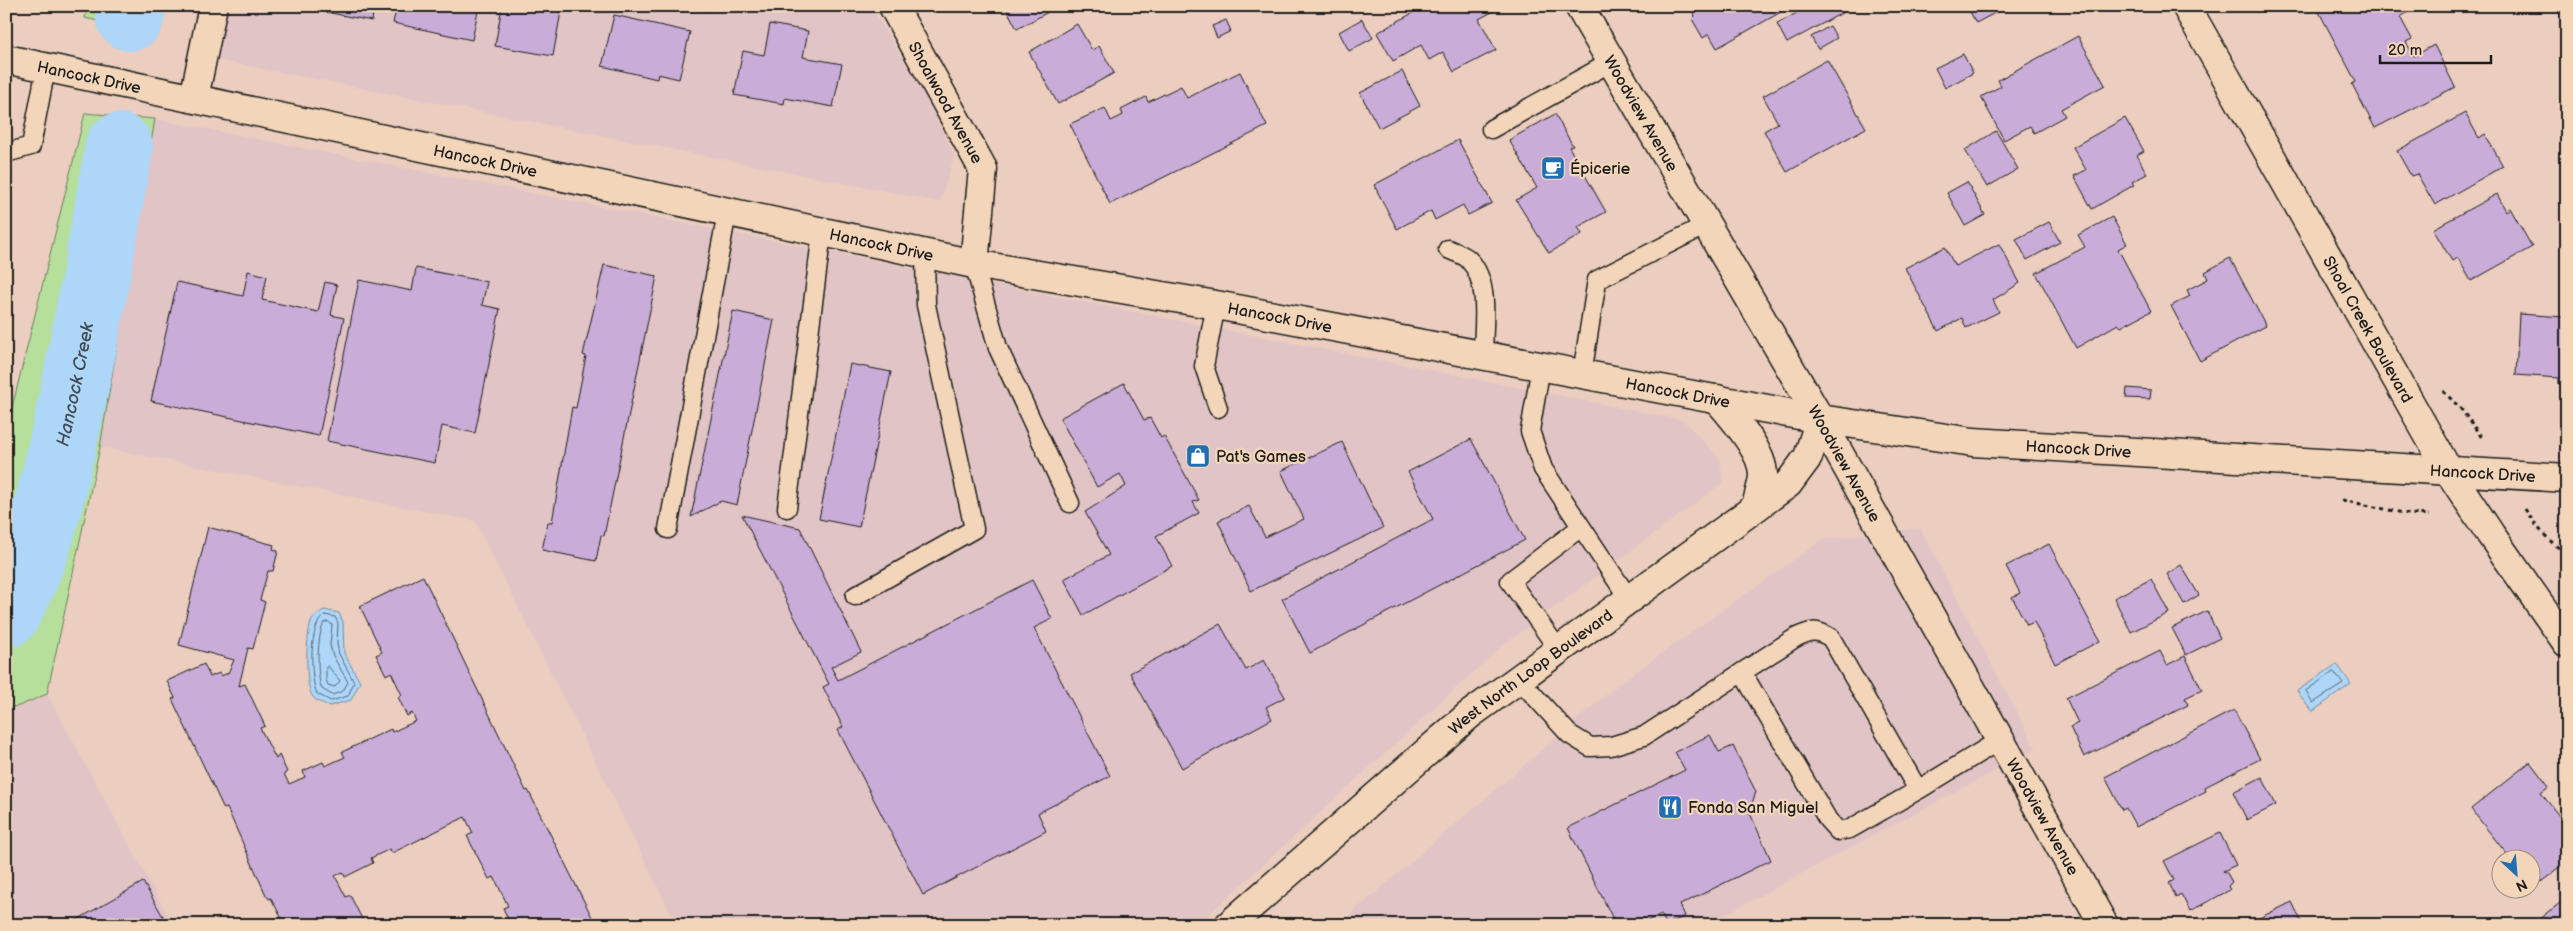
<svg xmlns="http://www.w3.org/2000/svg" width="2573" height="931" viewBox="0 0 2573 931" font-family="'Balsamiq Sans',sans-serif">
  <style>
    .built { fill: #e1c4c6 }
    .green { fill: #b5df9b; stroke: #687e5c }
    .water { fill: #add6f8; stroke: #738ca0 }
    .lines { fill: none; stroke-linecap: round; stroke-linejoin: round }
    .shore { stroke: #566674; stroke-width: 1 }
    .river { stroke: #add6f8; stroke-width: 68 }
    .building { fill: #c9acd8; stroke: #1c1c1c }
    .lane-casing { stroke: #1c1c1c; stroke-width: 21 }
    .street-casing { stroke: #1c1c1c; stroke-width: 31 }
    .secondary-casing { stroke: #1c1c1c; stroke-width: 31 }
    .path { stroke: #1c1c1c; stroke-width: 3; stroke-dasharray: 4 4; stroke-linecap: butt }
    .lane { stroke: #f3d6b9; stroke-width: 18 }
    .street { stroke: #f3d6b9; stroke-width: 28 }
    .secondary { stroke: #f3d6b9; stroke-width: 28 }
    .labels { text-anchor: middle; stroke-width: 4.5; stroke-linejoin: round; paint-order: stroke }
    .street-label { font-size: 16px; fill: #1c1c1c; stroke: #f3d6b9 }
    .poi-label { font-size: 16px; fill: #1c1c1c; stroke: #f3d6b9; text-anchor: start }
    .water-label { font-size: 18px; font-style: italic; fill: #404a53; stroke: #f3d6b9 }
  </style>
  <rect width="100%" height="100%" fill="#ebcebf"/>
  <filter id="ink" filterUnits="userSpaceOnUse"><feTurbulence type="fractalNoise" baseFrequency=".02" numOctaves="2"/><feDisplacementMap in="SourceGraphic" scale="10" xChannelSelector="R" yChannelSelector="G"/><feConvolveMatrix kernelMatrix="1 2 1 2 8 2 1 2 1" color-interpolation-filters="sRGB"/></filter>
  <g filter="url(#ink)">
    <path class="built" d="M227,6H690L709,11L724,6H870L925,95L954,156L940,202L218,60Z
      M155,119L1683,420L1720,459L1723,483L1502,646L1197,925H677L475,521L100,447Z
      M1920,528L2036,749L1705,925H1338L1620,683L1822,540Z
      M47,694L173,925H6V708L19,706Z"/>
    <path class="green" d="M88,6H147L141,31L85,18Z
      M85,113L155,119L100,447L47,694L19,706L6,708V432Z"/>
    <path class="water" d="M324,610L339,613L343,622L344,653L360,682L351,700L330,706C325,704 317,702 313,697C304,686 306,631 312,620C315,615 319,613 324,610Z
      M2337,664L2351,684L2312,712L2297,691Z"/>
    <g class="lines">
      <path class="shore" d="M325,615L335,617L338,623L337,644L339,654L354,682L348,696L331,701L317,694C310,679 308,623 325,615Z
        M329,622L332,625L330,645L333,656L348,682L343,691L332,695L322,689C316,678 317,633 324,623Z
        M328,666L340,681L335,687L328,685L326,680V668Z
        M2334,672L2343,684L2313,703L2306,691Z"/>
      <g class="river">
        <path d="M130,17L132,6"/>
        <path id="s1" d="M6,614C39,557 50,498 65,434C86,339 102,243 119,147"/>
      </g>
    </g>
    <path class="building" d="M311,6H374L372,21L310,9Z
      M397,6H479L472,40L393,23Z
      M502,6H562L553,56L495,46Z
      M1005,6H1059L1017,29Z
      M1425,6H1491L1494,11L1479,19L1496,50L1454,72L1443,52L1429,60L1421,45L1393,61L1377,33Z
      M1690,6H1778L1781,12L1717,48L1709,34L1703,38L1692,19L1695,16Z
      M1809,6L1851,8L1787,43L1777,24Z
      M1967,6H2008L1976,23Z
      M2326,6H2415L2416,8L2400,17L2412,39L2406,42L2414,56L2434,45L2455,87L2375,128L2352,84L2356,82L2318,10Z
      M614,15L690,32L679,79L658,74L657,79L602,66Z
      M1362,19L1373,38L1349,51L1339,32Z
      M1226,20L1231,31L1217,38L1212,26Z
      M770,24L808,31L803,57L842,64L833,107L785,98L784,104L734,95L743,51L764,55Z
      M1077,24L1092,50L1099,46L1114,73L1058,104L1029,52Z
      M1830,26L1837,38L1818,49L1811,37Z
      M2078,36L2105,85L2061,109L2065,116L2034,133L2030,126L2004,140L1981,97L2001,86L1998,80Z
      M1963,54L1973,73L1945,88L1935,68Z
      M1827,60L1866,128L1787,172L1764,131L1778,123L1763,96Z
      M1402,71L1420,106L1379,128L1360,93Z
      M1240,72L1267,126L1110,204L1070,124L1105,108L1111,121L1123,115L1121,110L1146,97L1148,102L1181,86L1187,98Z
      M2465,113L2479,138L2485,134L2503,166L2435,205L2417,174L2411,176L2397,151Z
      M1555,114L1573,146L1569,147L1606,212L1578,227L1582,234L1549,253L1516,200L1537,188L1509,140Z
      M2125,118L2144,151L2137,155L2147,174L2132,182L2134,185L2092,209L2074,176L2086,170L2073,147Z
      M1996,131L2018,169L1987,187L1965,150Z
      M1458,140L1492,203L1468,215L1463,205L1435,220L1431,211L1397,229L1374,185Z
      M1967,182L1985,215L1965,226L1947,193Z
      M2497,194L2506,211L2510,208L2532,247L2471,281L2458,258L2452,261L2433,229Z
      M2112,217L2127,244L2118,249L2151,311L2121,327L2118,324L2076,348L2036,273L2085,247L2078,235Z
      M2049,222L2060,242L2027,260L2016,239Z
      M1999,244L2020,283L1993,300L1999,312L1966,328L1962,318L1938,331L1905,268L1945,247L1955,266Z
      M2230,258L2266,326L2200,361L2171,306L2190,296L2187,290L2208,279L2205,272Z
      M604,265L657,276L604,536L601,535L596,561L542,550L548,522H552L572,407L576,408L586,356L583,355Z
      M416,268L487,282L482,305L500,309L475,433L442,426L435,463L327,441L359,280L412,291Z
      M248,271L267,276L262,300L318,312L325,282L337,285L331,315L344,318L319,436L151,401L177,282L243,296Z
      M2566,294L2567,384H2559V378L2516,375L2519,314L2564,317Z
      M733,311L774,320L737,505L721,501L691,517Z
      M850,364L891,372L859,527L819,519Z
      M1124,383L1144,420L1150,418L1161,438L1164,436L1199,500L1193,502L1199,513L1156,536L1172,566L1083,615L1064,579L1109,555L1085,512L1126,486L1120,474L1097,487L1060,418Z
      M2127,388L2151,390L2150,399L2126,398Z
      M1471,439L1525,540L1310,653L1282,599L1433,519L1408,472Z
      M1342,442L1383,528L1251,591L1218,521L1249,506L1265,537L1304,519L1281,471Z
      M742,515L800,528L861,652L831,667L838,680L1032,580L1052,619L1034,628L1110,776L1038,813L1046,831L923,895L838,730L843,727L823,687L829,684Z
      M208,527L274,545L273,549L278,551L273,571H268L260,600L265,602L253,649L248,648L239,686L245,684L265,726L260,728L276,759L279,755L287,772L284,774L289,784L305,777L303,771L323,762L325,766L345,757L342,752L391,729L392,732L416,721L412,713L407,716L398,697L402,695L391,672L386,675L376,655L382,652L360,606L423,576L526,791L528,790L596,925H511L503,908L508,906L494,877L489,879L467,836L473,833L465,817L392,853L390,849L371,858L373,863L345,877L343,872L335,876L346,897L350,895L365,925H285L271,898L269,899L266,895L227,808L224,809L172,699L175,698L167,681L204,664L210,677L219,673L221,676L228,673L234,660L179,645Z
      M2049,544L2100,641L2055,664L2034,622L2027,625L2012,597L2020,593L2006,566Z
      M2181,565L2199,595L2184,604L2167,574Z
      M2151,579L2169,613L2131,632L2114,598Z
      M2207,611L2220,638L2186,655L2172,628Z
      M1220,624L1246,670L1264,660L1285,697L1266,707L1272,719L1182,768L1130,673Z
      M2160,651L2167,665L2185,656L2202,690L2185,698L2188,705L2084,757L2070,727L2078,723L2066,698Z
      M2234,710L2260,759L2205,787L2206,791L2136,827L2126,808L2122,810L2105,777Z
      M1710,735L1719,752L1733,746L1756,792L1749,811L1771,860L1680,905L1685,916L1667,925L1661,914L1640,925H1616L1568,828L1685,770L1675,752Z
      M2530,762L2549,787L2541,793L2567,826V862L2533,888L2530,884V858H2510L2471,809Z
      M2262,777L2276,805L2247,820L2233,792Z
      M2220,833L2236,865L2223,871L2227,873L2232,882L2228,886L2230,890L2190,911L2181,894L2176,897L2169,883L2174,880L2164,861Z
      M143,882L168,925H68Z
      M2567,897V925H2533Z
      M2292,902L2303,925H2245Z"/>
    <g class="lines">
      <defs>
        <path id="lane" d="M1491,129L1611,62
          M6,153L31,146L46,68
          M1448,249C1454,252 1465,255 1469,260C1491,283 1483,326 1483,355
          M974,264L998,348L1070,503
          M1216,305L1204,366L1218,408
          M1541,366L1530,431L1543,469L1629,599
          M1582,374L1597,280L1706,225
          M787,508L822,232
          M668,529L727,213
          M855,596L974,529L926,305L925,253
          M1558,649L1510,581L1581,527
          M1742,672L1828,820L1838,831L1850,829L1918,790
          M1518,678L1569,734L1590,747L1611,746L1644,736L1795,638C1811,630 1816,629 1831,638L1918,790L2000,740"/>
        <g id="street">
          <path id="s2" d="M893,6L983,169L974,264"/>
          <path id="s3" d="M1579,6L1820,419L2104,925"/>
          <path d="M194,98L213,6"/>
        </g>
        <g id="secondary">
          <path id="s4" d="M2186,6L2448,470L2491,535L2567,643"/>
          <path id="s5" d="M6,59L974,264L1216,305L1820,419L1973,442L2567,478"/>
          <path d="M1717,399C1732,416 1764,452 1763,476C1762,487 1758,497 1756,507"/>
          <path id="s6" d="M1229,925L1469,715L1788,484L1808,457L1820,419"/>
        </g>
      </defs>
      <use href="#lane" class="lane-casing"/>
      <use href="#street" class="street-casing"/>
      <use href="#secondary" class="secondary-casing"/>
      <path class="path" d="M2443,391L2461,409L2483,439
        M2342,500L2408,514L2429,515
        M2525,509C2535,525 2550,544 2567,553"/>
      <use href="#lane" class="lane"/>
      <use href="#street" class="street"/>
      <use href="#secondary" class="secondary"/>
    </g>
  </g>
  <defs>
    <symbol id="cafe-square" viewBox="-11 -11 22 22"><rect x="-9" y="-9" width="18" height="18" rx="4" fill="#1f6fb2" stroke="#f3d6b9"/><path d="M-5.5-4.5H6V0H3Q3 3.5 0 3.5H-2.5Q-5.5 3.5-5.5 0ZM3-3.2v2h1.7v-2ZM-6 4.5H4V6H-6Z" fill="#fff"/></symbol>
    <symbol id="shop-square" viewBox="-11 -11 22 22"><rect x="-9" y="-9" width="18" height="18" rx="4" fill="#1f6fb2" stroke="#f3d6b9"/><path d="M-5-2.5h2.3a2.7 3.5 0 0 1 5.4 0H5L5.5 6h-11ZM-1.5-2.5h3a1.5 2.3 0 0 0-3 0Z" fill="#fff"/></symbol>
    <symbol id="restaurant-square" viewBox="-11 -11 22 22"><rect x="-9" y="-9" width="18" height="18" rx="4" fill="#1f6fb2" stroke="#f3d6b9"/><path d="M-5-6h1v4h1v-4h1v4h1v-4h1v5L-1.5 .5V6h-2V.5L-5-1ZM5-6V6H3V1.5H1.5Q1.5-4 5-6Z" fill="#fff"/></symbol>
  </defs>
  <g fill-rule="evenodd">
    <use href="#cafe-square" x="1539" y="154" width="28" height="28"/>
    <use href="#shop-square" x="1184" y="442" width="28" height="28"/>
    <use href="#restaurant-square" x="1656" y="793" width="28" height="28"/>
  </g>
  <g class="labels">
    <g class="street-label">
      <text dy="6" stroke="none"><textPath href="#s5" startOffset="85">Hancock Drive</textPath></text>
      <text dy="6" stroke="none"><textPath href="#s2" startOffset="110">Shoalwood Avenue</textPath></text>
      <text dy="6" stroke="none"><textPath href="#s3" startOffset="124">Woodview Avenue</textPath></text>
      <text dy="6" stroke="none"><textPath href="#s5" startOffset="490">Hancock Drive</textPath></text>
      <text dy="6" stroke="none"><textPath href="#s5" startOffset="895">Hancock Drive</textPath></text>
      <text dy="6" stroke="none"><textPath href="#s5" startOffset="1300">Hancock Drive</textPath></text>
      <text dy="6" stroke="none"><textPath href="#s4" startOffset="371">Shoal Creek Boulevard</textPath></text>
      <text dy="6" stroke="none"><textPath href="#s5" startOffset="1705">Hancock Drive</textPath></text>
      <text dy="6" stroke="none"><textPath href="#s5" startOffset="2110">Hancock Drive</textPath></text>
      <text dy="6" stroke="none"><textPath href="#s3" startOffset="529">Woodview Avenue</textPath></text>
      <text dy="6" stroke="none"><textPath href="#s5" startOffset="2515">Hancock Drive</textPath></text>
      <text dy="6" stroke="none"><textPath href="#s6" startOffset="394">West North Loop Boulevard</textPath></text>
      <text dy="6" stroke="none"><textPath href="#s3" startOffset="934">Woodview Avenue</textPath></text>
    </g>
    <g class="poi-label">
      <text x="1570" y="174">Épicerie</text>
      <text x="1216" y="462">Pat's Games</text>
      <text x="1688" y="813">Fonda San Miguel</text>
    </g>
    <g class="water-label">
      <text dy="6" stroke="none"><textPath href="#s1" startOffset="241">Hancock Creek</textPath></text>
    </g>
  </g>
  <rect width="2573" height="931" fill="none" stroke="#f3d6b9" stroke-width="25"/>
  <rect x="12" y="12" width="2548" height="906" fill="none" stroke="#1c1c1c" stroke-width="2" filter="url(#ink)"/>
  <g transform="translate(2516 874) rotate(154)"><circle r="24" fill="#f3d6b9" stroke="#9d8c7a"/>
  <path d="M0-4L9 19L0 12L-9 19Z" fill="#1f6fb2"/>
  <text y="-8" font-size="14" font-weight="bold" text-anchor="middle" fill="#1c1c1c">N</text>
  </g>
  <path d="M2380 55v8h111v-8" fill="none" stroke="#1c1c1c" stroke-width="2.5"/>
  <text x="2388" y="55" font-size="15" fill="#1c1c1c" stroke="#f3d6b9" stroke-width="4" paint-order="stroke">20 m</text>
</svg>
